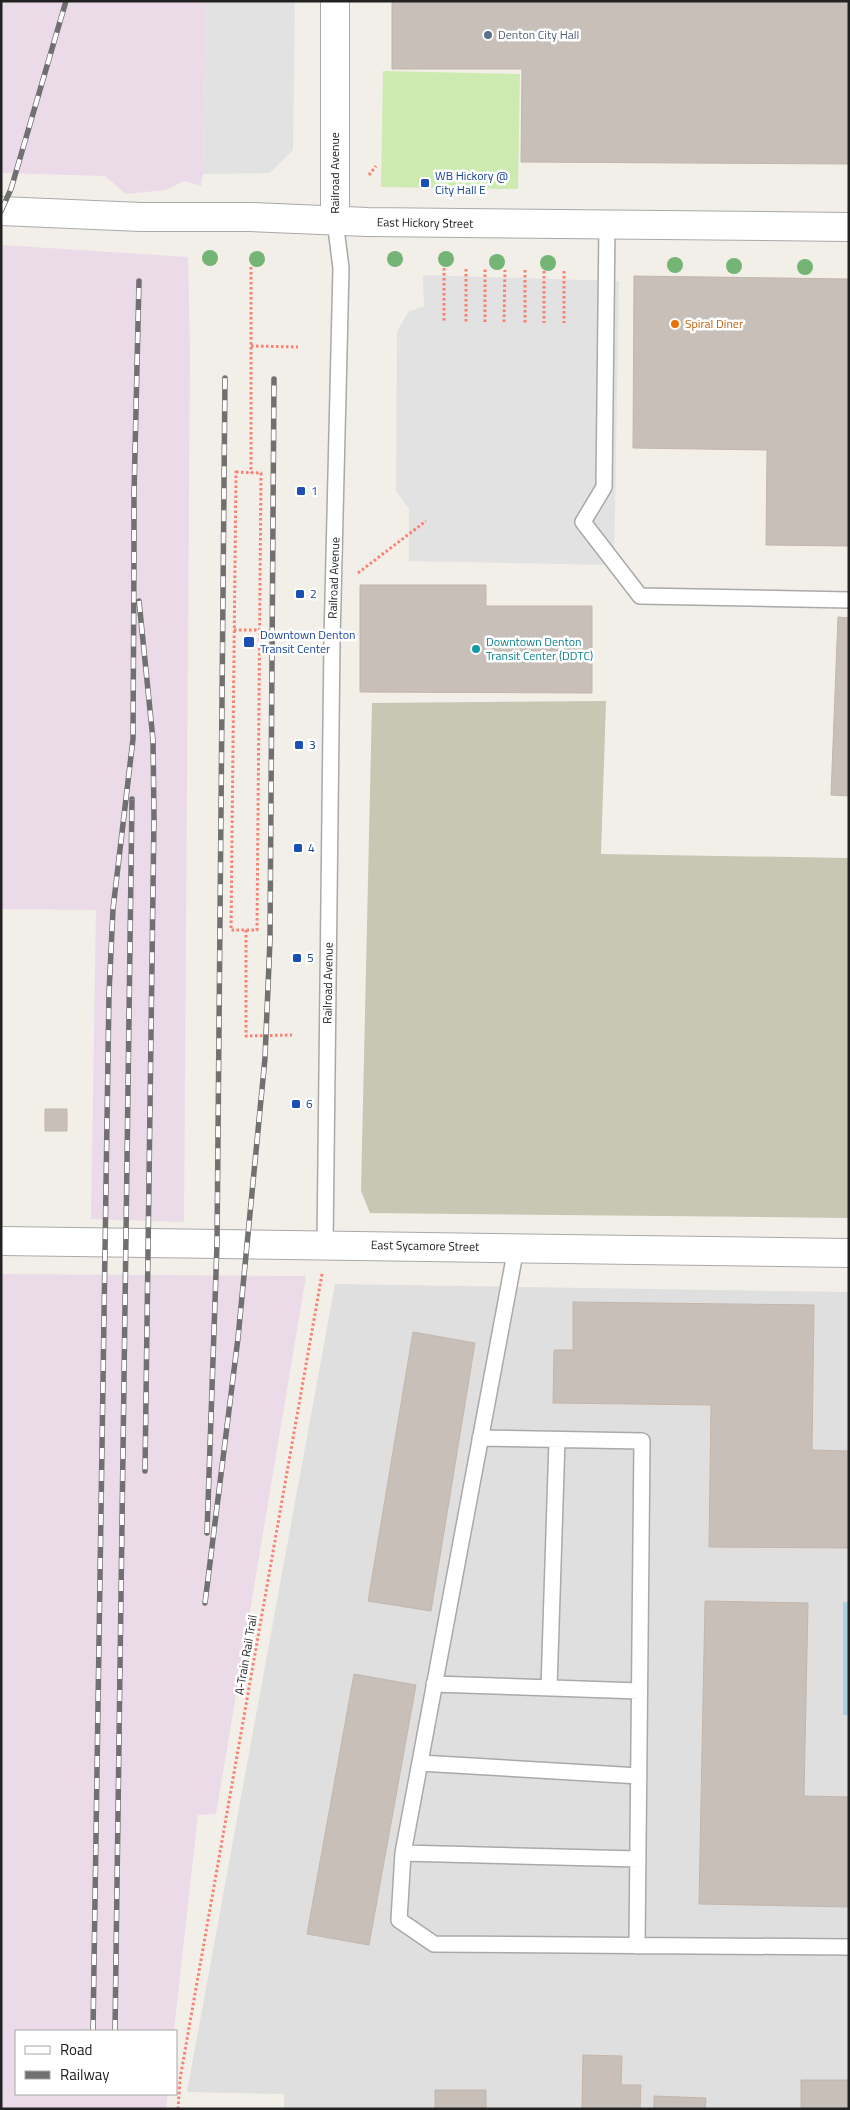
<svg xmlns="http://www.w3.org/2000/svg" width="850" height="2110" viewBox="0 0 850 2110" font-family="'Titillium Web',sans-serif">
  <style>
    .residential { fill: #e0dfdf }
    .industrial { fill: #ebdbe8 }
    .construction { fill: #c7c7b4 }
    .grass { fill: #cdebb0 }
    .parking { fill: #e2e2e2 }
    .water { fill: #aad3df }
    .building { fill: #c7bfb8; stroke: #c4b6ab }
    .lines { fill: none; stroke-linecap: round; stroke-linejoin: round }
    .service-casing { stroke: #a9a9a9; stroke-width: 18 }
    .minor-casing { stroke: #a9a9a9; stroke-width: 30 }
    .path { stroke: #fa8072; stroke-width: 3; stroke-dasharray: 2.5 2.5; stroke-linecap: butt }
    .service { stroke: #fff; stroke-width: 15 }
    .minor { stroke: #fff; stroke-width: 28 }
    .rail-casing { stroke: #707070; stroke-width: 5.5 }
    .rail { stroke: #fff; stroke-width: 4; stroke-dasharray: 11; stroke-linecap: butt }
    .tree { fill: #74b475 }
    .service-dot { fill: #5c6f8a; stroke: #fff; stroke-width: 2 }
    .transit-dot { fill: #1a4fb4; stroke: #fff; stroke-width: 2 }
    .food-dot { fill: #e8710a; stroke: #fff; stroke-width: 2 }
    .culture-dot { fill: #0f9aa8; stroke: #fff; stroke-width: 2 }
    .labels { text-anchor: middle; stroke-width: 5; stroke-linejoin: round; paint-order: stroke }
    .service-label { font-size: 12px; fill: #4e5e75; stroke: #fff; text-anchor: start }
    .street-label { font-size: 12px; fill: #222; stroke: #fff }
    .transit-label { font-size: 12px; fill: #164399; stroke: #fff; text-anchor: start }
    .food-label { font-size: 12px; fill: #c56008; stroke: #fff; text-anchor: start }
    .culture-label { font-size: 12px; fill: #0d838f; stroke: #fff; text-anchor: start }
  </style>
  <rect width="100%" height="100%" fill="#f2efe9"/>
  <path class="residential" d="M335,1284L849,1292V2109H284V2094L187,2092Z"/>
  <path class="industrial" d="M1,1H206L203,174L201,186L184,181L166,190L126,194L105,176L1,173Z
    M1,245L188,257L190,351L184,1222L91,1219L96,910L1,909Z
    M1,1274L306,1276L216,1814L198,1815L174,2031H16V2094H168L166,2109H1Z"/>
  <path class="construction" d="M606,701L601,854L849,858V1218L370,1213L361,1191L372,703Z"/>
  <path class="grass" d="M383,71L520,74L518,189L381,187Z"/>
  <path class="parking" d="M206,1H295L293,150L270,173L203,174Z
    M423,275L619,281L614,565L409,561V509L396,491L397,332L408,312L424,306Z"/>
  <path class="water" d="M843,1602H849V1715H843Z"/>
  <path class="building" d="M392,1H849V164L521,162L522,69H392Z
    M634,276L849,279V546L766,545L767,450L633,448Z
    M360,585H486V606H592V693L360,692Z
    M838,617L849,618V796L831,795Z
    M45,1109H67V1131H45Z
    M573,1302L814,1305L812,1450L849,1451V1548L709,1547L711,1405L553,1403L554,1350H573Z
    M413,1332L475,1343L431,1611L368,1601Z
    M705,1601L808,1603L804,1796L849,1797V1907L699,1904Z
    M354,1674L416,1685L369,1945L307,1934Z
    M583,2055L622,2056L621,2085H641L640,2109H582Z
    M801,2080H849V2109H801Z
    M435,2090H486V2109H435Z
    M654,2096L706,2098L705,2109H654Z"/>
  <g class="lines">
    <defs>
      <path id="service" d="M607,225L604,487L583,522L640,596L849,600
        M325,1245L332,640L341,268L335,221
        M516,1248L403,1853L399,1920L434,1944L849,1947
        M480,1438L642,1441L637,1946
        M434,1684L639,1691
        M549,1688L557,1440
        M420,1763L639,1776
        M403,1853L638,1859"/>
      <path id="minor" d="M335,1V221
        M1,211L141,217H251L367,222L849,227
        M1,1241L849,1253"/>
    </defs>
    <use href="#service" class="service-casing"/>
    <use href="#minor" class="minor-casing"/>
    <path class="path" d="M369,175L376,166
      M251,267V473
      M444,268V322
      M466,269V322
      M525,270V323
      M544,271V323
      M564,271V323
      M485,322V269
      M504,322L505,270
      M251,346L298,347
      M236,472L261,473L257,930H231Z
      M358,573L426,521
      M234,630H260
      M246,930V1036L292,1035
      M178,2109L180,2079L322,1274"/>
    <use href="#service" class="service"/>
    <use href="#minor" class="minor"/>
    <defs>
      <path id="rail" d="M1,211L11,189L66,1
        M134,563V495L139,281
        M139,601L153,740L154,817L145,1471
        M207,1533L217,1244L225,378
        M205,1603L238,1338L265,1058L270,940L274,379
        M93,2031L109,993L113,909L133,739L134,558
        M115,2031L132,799"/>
    </defs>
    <use href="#rail" class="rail-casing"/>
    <use href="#rail" class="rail"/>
  </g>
  <g class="tree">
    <circle cx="210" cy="258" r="8"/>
    <circle cx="257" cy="259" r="8"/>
    <circle cx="395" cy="259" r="8"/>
    <circle cx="446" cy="259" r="8"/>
    <circle cx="497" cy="262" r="8"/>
    <circle cx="548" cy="263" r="8"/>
    <circle cx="675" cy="265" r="8"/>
    <circle cx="734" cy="266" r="8"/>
    <circle cx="805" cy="267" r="8"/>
  </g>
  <circle class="service-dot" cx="488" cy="35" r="5"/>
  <g class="transit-dot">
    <rect x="420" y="178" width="10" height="10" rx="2.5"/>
    <rect x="296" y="486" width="10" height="10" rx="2.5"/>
    <rect x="295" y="589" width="10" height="10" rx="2.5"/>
    <rect x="243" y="636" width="12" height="12" rx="2.5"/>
    <rect x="294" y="740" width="10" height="10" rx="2.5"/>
    <rect x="293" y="843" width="10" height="10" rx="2.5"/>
    <rect x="292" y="953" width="10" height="10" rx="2.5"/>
    <rect x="291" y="1099" width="10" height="10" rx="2.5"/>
  </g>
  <circle class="food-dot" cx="675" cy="324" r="5"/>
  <circle class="culture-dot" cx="476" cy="649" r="5"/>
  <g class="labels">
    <g class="service-label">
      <text x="498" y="39">Denton City Hall</text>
    </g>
    <g class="street-label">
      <text transform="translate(335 173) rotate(-90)" y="4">Railroad Avenue</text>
      <text transform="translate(425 223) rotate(1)" y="4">East Hickory Street</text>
      <text transform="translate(334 578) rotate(-88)" y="4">Railroad Avenue</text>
      <text transform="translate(328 983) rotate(-89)" y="4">Railroad Avenue</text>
      <text transform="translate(425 1246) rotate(1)" y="4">East Sycamore Street</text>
      <text transform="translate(246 1655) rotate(-80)" y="4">A-Train Rail Trail</text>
    </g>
    <g class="transit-label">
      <text x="435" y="180">WB Hickory @<tspan x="435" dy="14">City Hall E</tspan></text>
      <text x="311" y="495">1</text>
      <text x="310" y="598">2</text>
      <text x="260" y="639">Downtown Denton<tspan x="260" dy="14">Transit Center</tspan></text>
      <text x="309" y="749">3</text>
      <text x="308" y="852">4</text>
      <text x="307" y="962">5</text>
      <text x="306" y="1108">6</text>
    </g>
    <g class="food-label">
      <text x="685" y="328">Spiral Diner</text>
    </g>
    <g class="culture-label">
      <text x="486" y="646">Downtown Denton<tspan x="486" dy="14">Transit Center (DDTC)</tspan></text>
    </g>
  </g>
  <rect width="850" height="2110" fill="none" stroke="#222222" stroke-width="5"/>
  <rect x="15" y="2030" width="162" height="65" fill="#ffffff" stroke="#a7a7a7"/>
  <rect x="25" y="2046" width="25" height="8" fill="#ffffff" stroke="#a7a7a7"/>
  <text x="60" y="2055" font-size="15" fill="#222222">Road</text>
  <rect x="25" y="2071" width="25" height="8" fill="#707070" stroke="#a7a7a7"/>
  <text x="60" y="2080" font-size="15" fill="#222222">Railway</text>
</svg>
